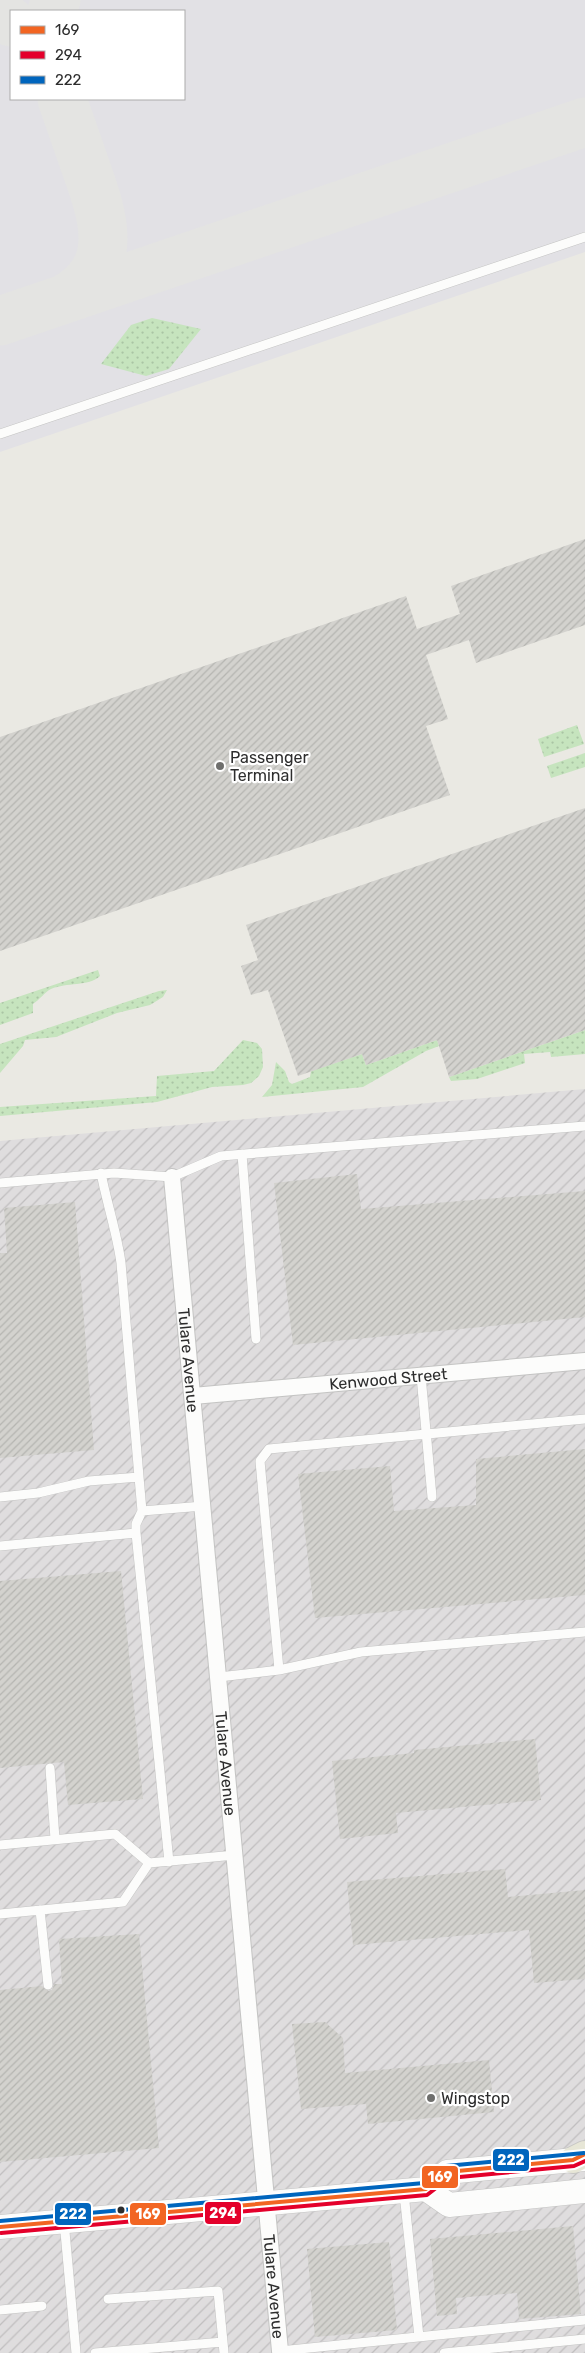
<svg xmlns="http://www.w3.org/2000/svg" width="585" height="2353" viewBox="0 0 585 2353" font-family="Rubik,sans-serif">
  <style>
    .industrial { fill: url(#industrial-furrows) }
    .airport { fill: #e2e1e5; fill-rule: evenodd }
    .grass { fill: url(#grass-dots) }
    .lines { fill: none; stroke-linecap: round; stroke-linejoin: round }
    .taxiway { stroke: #e4e4e2; stroke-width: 49 }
    .building { fill: url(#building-hatch) }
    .lane-casing { stroke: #c4c4c3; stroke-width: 10 }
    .street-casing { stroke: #c4c4c3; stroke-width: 18 }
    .secondary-casing { stroke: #c4c4c3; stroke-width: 25 }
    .primary-casing { stroke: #c6c5c3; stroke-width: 28 }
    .lane { stroke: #fcfcfb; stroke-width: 9 }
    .street { stroke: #fcfcfb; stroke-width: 16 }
    .secondary { stroke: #fcfcfb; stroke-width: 24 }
    .primary { stroke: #e7e6d6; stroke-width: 26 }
    .bus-1-casing { stroke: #fff; stroke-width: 8 }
    .bus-2-casing { stroke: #fff; stroke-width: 8 }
    .bus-3-casing { stroke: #fff; stroke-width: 8 }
    .bus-1 { stroke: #f26522; stroke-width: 4 }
    .bus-2 { stroke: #e4002b; stroke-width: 4 }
    .bus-3 { stroke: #0065bd; stroke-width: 4 }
    .poi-dot { fill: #6f6f6d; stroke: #fff; stroke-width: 2 }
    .bus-dot { fill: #2d2d2d; stroke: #fff; stroke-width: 2 }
    .labels { text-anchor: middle; stroke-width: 4.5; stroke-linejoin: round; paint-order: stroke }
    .poi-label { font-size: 16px; fill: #2d2d2d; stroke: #fff; text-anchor: start }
    .street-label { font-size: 16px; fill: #2d2d2d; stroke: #fff }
    .line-badge { stroke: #fff; stroke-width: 2 }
    .badge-label { font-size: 14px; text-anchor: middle; font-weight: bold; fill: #fff }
  </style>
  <defs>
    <pattern id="industrial-furrows" width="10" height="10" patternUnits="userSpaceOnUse" patternTransform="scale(1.25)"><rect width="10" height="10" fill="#dfddde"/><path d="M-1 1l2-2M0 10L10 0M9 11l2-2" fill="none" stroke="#c0bebf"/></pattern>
    <pattern id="grass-dots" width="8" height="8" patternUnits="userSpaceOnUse" patternTransform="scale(1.25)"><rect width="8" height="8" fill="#c6e4be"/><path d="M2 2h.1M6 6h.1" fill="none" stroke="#aac4a4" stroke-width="1.8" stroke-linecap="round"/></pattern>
    <pattern id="building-hatch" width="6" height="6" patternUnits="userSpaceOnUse" patternTransform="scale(1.25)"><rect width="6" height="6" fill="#d3d2ce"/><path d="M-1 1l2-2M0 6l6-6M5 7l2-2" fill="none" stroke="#b5b5b1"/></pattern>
  </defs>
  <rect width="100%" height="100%" fill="#eae9e3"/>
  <path class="industrial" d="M585,1089V2353H0V1141Z"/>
  <path class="airport" d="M0,0H585V252L0,452ZM11,11H184V99H11Z"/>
  <path class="grass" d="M152,318L201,329L169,369L146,376L101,364L131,325Z
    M577,725L584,744L544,757L538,739Z
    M585,753V767L551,778L547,766Z
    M98,970L100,976C88,987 67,982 51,989C45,992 39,1000 33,1004V1013L0,1025V1003Z
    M167,990L163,997L150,1005L117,1013L56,1037L25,1040L23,1046L0,1073V1044L159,991Z
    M585,1030V1054L551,1057L550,1052L524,1054L525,1063L477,1079L451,1081L449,1077Z
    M243,1040L257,1043L262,1049L263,1067L259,1076L251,1083L243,1085L212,1087L157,1102L0,1116V1107L156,1096L157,1076L214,1071Z
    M437,1040L439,1046L426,1051L363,1087L262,1097L272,1085L276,1062L285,1071L289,1082L292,1084L310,1077L311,1071L362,1054L366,1065Z"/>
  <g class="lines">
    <path class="taxiway" d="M52,11L56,0
      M0,14L11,22
      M62,99C70,122 78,145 86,168C103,216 121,266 66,298
      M0,321L585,122"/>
  </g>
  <path class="building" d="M585,539V625L476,663L469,640L426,655L448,719L426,726L450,795L0,951V737L406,596L417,629L460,614L451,586Z
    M585,808V1030L449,1077L437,1040L366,1065L362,1054L298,1076L268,990L251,995L241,966L258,960L246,925Z
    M357,1174L361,1209L585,1191V1317L293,1345L274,1183Z
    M75,1202L94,1450L0,1458V1253H7L4,1208Z
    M585,1449V1595L315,1618L298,1474L390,1466L394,1511L476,1505V1459Z
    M121,1571L143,1799L68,1805L64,1762L0,1768V1581Z
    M535,1739L541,1800L396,1813L398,1833L340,1839L332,1761L414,1753V1750Z
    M505,1869L508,1897L585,1890V1979L534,1983L529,1930L353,1945L347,1882Z
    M139,1934L159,2148L0,2162V1990L42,1986L48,1991L52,1990L54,1984H62L59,1939Z
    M325,2022L343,2038L345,2073L489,2060L494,2112L368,2124L366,2104L301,2109L292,2024Z
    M573,2226L581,2314L519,2319L517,2293L456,2298L457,2314L437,2316L430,2239Z
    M389,2242L397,2330L315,2337L307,2249Z"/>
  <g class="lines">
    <defs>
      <path id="lane" d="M0,434L585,237
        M242,1154L256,1339
        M101,1173C107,1204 117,1233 121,1263L139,1477
        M0,1183L114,1173L172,1177L221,1156L585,1126
        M421,1376L432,1497
        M0,1497L38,1493L89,1481L139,1477L142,1511L203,1506
        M136,1533L169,1862
        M0,1546L136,1533V1524L142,1511
        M279,1670L260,1461L269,1449L585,1419
        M219,1677L279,1670L361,1652L585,1632
        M50,1768L55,1839
        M0,1845L115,1834L149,1863
        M40,1910L48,1985
        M0,1914L123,1902L149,1863L235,1855
        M404,2193L419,2337
        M64,2221L76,2353
        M108,2299L218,2291L223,2342
        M0,2310L42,2306
        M95,2353L223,2342L224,2353
        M280,2353V2351L585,2320
        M444,2353L585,2339"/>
      <g id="street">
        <path id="s1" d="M172,1177L280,2351"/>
        <path id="s2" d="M193,1396L585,1361"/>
      </g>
      <path id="secondary" d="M426,2189L449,2205L585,2191
        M0,2227L426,2189L447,2172L585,2159"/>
      <path id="primary" d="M573,2160L585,2154"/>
    </defs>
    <use href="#lane" class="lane-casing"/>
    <use href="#street" class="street-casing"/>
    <use href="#secondary" class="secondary-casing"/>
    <use href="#primary" class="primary-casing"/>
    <use href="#lane" class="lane"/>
    <use href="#street" class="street"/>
    <use href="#secondary" class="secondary"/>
    <use href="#primary" class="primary"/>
    <defs>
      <path id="bus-1" d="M0,2227L426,2189L447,2172L573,2160L585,2154"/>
      <path id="bus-2" d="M1,2233L427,2195L449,2178L574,2166L585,2161"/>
      <path id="bus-3" d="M0,2221L424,2183L446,2166L584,2153"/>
    </defs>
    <use href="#bus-1" class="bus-1-casing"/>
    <use href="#bus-2" class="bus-2-casing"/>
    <use href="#bus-3" class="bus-3-casing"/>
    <use href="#bus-1" class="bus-1"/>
    <use href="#bus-2" class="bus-2"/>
    <use href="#bus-3" class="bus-3"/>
  </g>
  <g class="poi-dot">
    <circle cx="220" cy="766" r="5"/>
    <circle cx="431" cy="2098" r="5"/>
  </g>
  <circle class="bus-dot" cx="121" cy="2210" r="4.5"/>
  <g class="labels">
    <g class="poi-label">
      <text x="230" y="763">Passenger<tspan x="230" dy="18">Terminal</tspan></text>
      <text x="441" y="2104">Wingstop</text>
    </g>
    <g class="street-label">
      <text dy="6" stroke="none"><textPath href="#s1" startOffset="184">Tulare Avenue</textPath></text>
      <text dy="6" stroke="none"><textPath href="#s2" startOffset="196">Kenwood Street</textPath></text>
      <text dy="6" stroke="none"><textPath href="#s1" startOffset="589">Tulare Avenue</textPath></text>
      <text dy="6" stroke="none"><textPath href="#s1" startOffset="1114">Tulare Avenue</textPath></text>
    </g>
  </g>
  <g class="line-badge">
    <rect x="492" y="2148" width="38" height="24" rx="5" fill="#0065bd"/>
    <rect x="421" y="2165" width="38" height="24" rx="5" fill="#f26522"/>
    <rect x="204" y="2201" width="38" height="24" rx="5" fill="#e4002b"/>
    <rect x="129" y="2202" width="38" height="24" rx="5" fill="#f26522"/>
    <rect x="54" y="2202" width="38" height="24" rx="5" fill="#0065bd"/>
  </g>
  <g class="badge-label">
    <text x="511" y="2165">222</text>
    <text x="440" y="2182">169</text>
    <text x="223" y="2218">294</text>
    <text x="148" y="2219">169</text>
    <text x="73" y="2219">222</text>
  </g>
  <rect x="10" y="10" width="175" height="90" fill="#ffffff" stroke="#ababab"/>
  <rect x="20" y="26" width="25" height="8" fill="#f26522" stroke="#ababab"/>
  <text x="55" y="35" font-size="15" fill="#2d2d2d">169</text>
  <rect x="20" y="51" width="25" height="8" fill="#e4002b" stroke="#ababab"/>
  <text x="55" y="60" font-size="15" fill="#2d2d2d">294</text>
  <rect x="20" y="76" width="25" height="8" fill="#0065bd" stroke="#ababab"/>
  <text x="55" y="85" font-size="15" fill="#2d2d2d">222</text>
</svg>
